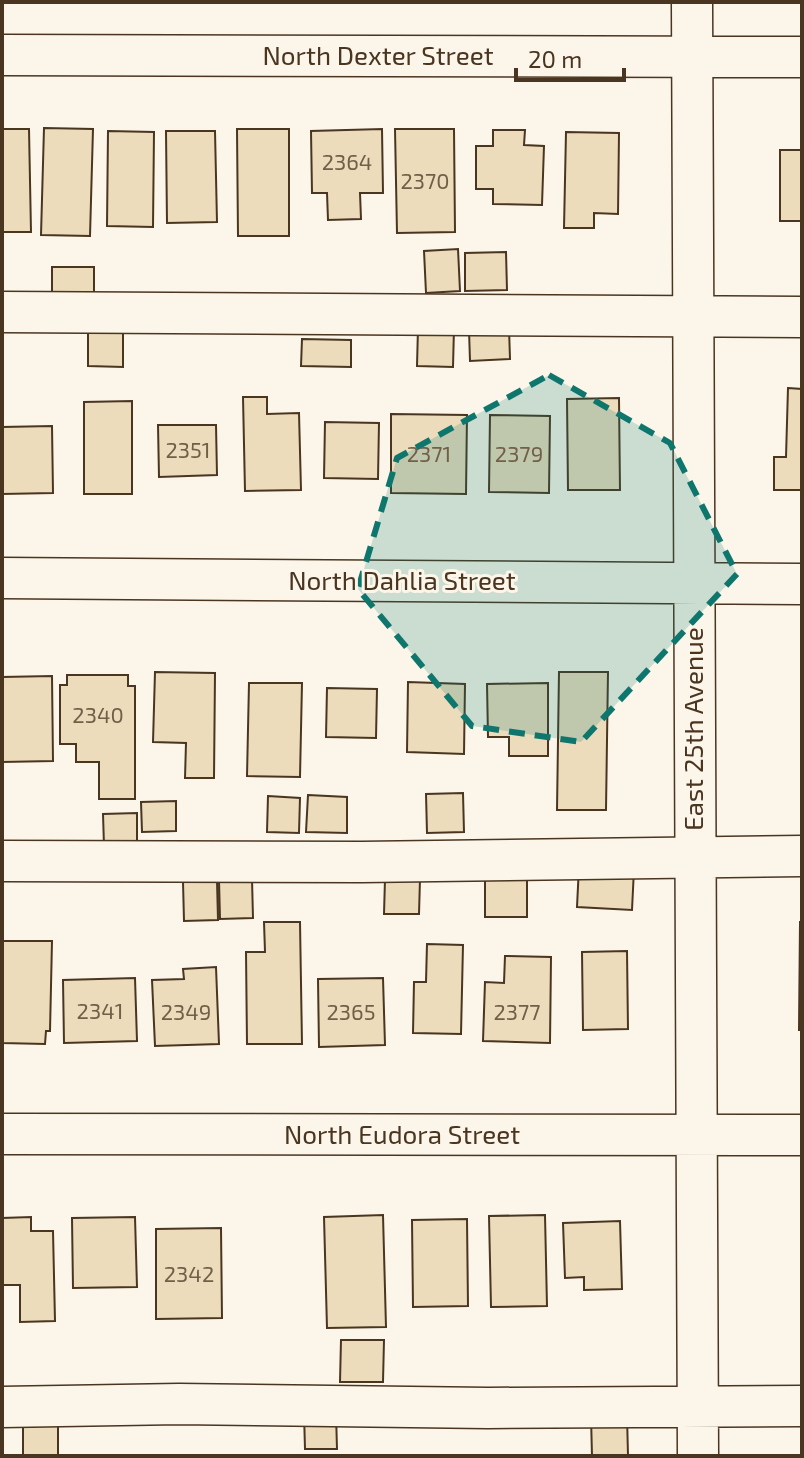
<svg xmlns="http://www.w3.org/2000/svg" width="804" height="1458" viewBox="0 0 804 1458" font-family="'Exo 2',sans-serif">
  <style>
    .building { fill: #ecdcbc; stroke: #4a3520; stroke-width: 2 }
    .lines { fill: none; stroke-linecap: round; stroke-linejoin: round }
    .minor-casing { stroke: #4a3520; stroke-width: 43 }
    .minor { stroke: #fbf6e9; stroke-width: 40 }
    .marked { fill: #0f766e; fill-opacity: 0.2; stroke: #0f766e; stroke-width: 6; stroke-dasharray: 16 10; stroke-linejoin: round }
    .labels { text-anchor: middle; stroke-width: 6; stroke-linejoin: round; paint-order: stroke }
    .number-label { font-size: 22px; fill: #725f47 }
    .street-label { font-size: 26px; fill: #4a3520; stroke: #fbf6e9 }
  </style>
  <rect width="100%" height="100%" fill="#fbf6e9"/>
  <path class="building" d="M44,128L93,129L90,236L41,235Z
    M2,129H29L31,232H2Z
    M237,129H289V236H238Z
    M382,129L383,193H360L361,219L328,220L327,193H312L311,131Z
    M395,129H454L455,232L397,233Z
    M493,130H525L524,145L544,146L542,205L493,204V189H476V146H493Z
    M108,131L154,132L153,227L107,226Z
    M166,131H215L217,222L167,223Z
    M566,132L619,133L618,214L594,213V228H564Z
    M780,150H802V275L801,221H780Z
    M458,249L460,291L426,293L424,251Z
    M506,252L507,290L465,291V253Z
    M52,267H94V299L52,298Z
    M418,328H454L453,367L417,366Z
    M509,328L510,359L470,361L469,330Z
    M88,333H123V367L88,366Z
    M302,339L351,340V367L301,366Z
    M788,388L802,389V490H774V457H786Z
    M243,397H267V414L299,413L301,490L245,491Z
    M619,398L620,490H568L567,399Z
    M132,401V494H84V402Z
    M391,414L467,415L466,494L391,493Z
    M490,415L550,416L549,493L489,492Z
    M325,422L379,423L378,479L324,478Z
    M158,425H216L217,475L159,477Z
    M52,426L53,493L2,494V427Z
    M155,672L215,673L214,778H185L186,743L153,742Z
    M559,672H608L606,810H557Z
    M67,675H128V686H135V799H99V762H76V744H60V685H67Z
    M52,676L53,761L2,762V677Z
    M408,682L465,684L464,754L407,752Z
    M249,683H302L300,777L247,776Z
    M548,683V756H509V737H488L487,684Z
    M327,688L377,689L376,738L326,737Z
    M463,793L464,832L427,833L426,794Z
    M308,795L347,797V833L306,832Z
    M268,796L300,798L299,833L267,832Z
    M176,801V831L142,832L141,802Z
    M137,813V845L104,846L103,814Z
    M579,866L634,869L632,910L577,907Z
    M485,876H527V917H485Z
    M252,879L253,918L220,919L219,880Z
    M385,879H420L419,914H384Z
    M217,881L218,920L184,921L183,882Z
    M264,922H300L302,1044H247L246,952H265Z
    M800,922H802V1030H799Z
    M2,941H52L50,1031H46L45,1044L2,1043Z
    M427,944L463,945L461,1034L413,1033L414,982H426Z
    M627,951L628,1029L583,1030L582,952Z
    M505,956L551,957L550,1043L483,1041L485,982L504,983Z
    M216,967L219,1044L155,1046L152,980L184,979L183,969Z
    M135,978L137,1041L64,1043L63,980Z
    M383,978L385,1045L319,1047L318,979Z
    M383,1215L386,1327L327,1328L324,1217Z
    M545,1215L547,1306L491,1307L489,1216Z
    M31,1217V1231H53L55,1321L20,1322V1285H2V1218Z
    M135,1217L137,1287L73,1288L72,1218Z
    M467,1219L468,1306L413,1307L412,1220Z
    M620,1221L622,1289L584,1290V1277L565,1278L563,1223Z
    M221,1228L222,1318L156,1319V1229Z
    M341,1340H384L383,1382H340Z
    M304,1413H336L337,1449H305Z
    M627,1416L628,1455L592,1456L591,1417Z
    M23,1420L58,1421V1456H23Z"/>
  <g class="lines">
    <defs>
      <path id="minor" d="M692,2L698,1456
        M2,55L802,57
        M2,312L802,317
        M2,578L802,584
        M2,861L362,862L802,856
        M2,1134L802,1135
        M2,1407L179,1404L488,1408L802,1406"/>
    </defs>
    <use href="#minor" class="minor-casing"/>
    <use href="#minor" class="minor"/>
  </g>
  <path class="marked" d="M549,375L670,443L737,574L581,742L472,726L358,589L397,458Z"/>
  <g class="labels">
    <g class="number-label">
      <text x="347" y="170">2364</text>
      <text x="425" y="189">2370</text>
      <text x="188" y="458">2351</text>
      <text x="429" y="462">2371</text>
      <text x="519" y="462">2379</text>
      <text x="98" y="723">2340</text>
      <text x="100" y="1019">2341</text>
      <text x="186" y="1020">2349</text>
      <text x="351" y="1020">2365</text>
      <text x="517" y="1020">2377</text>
      <text x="189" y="1282">2342</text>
    </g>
    <g class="street-label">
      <text x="378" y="65">North Dexter Street</text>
      <text x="402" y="590">North Dahlia Street</text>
      <text transform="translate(694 729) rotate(-90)" y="9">East 25th Avenue</text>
      <text x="402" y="1144">North Eudora Street</text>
    </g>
  </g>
  <rect width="804" height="1458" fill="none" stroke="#4a3520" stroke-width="8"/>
  <path d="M516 68v12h108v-12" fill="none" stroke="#4a3520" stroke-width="4"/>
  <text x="528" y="68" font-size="24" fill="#4a3520" stroke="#fbf6e9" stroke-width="6" paint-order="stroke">20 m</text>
</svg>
